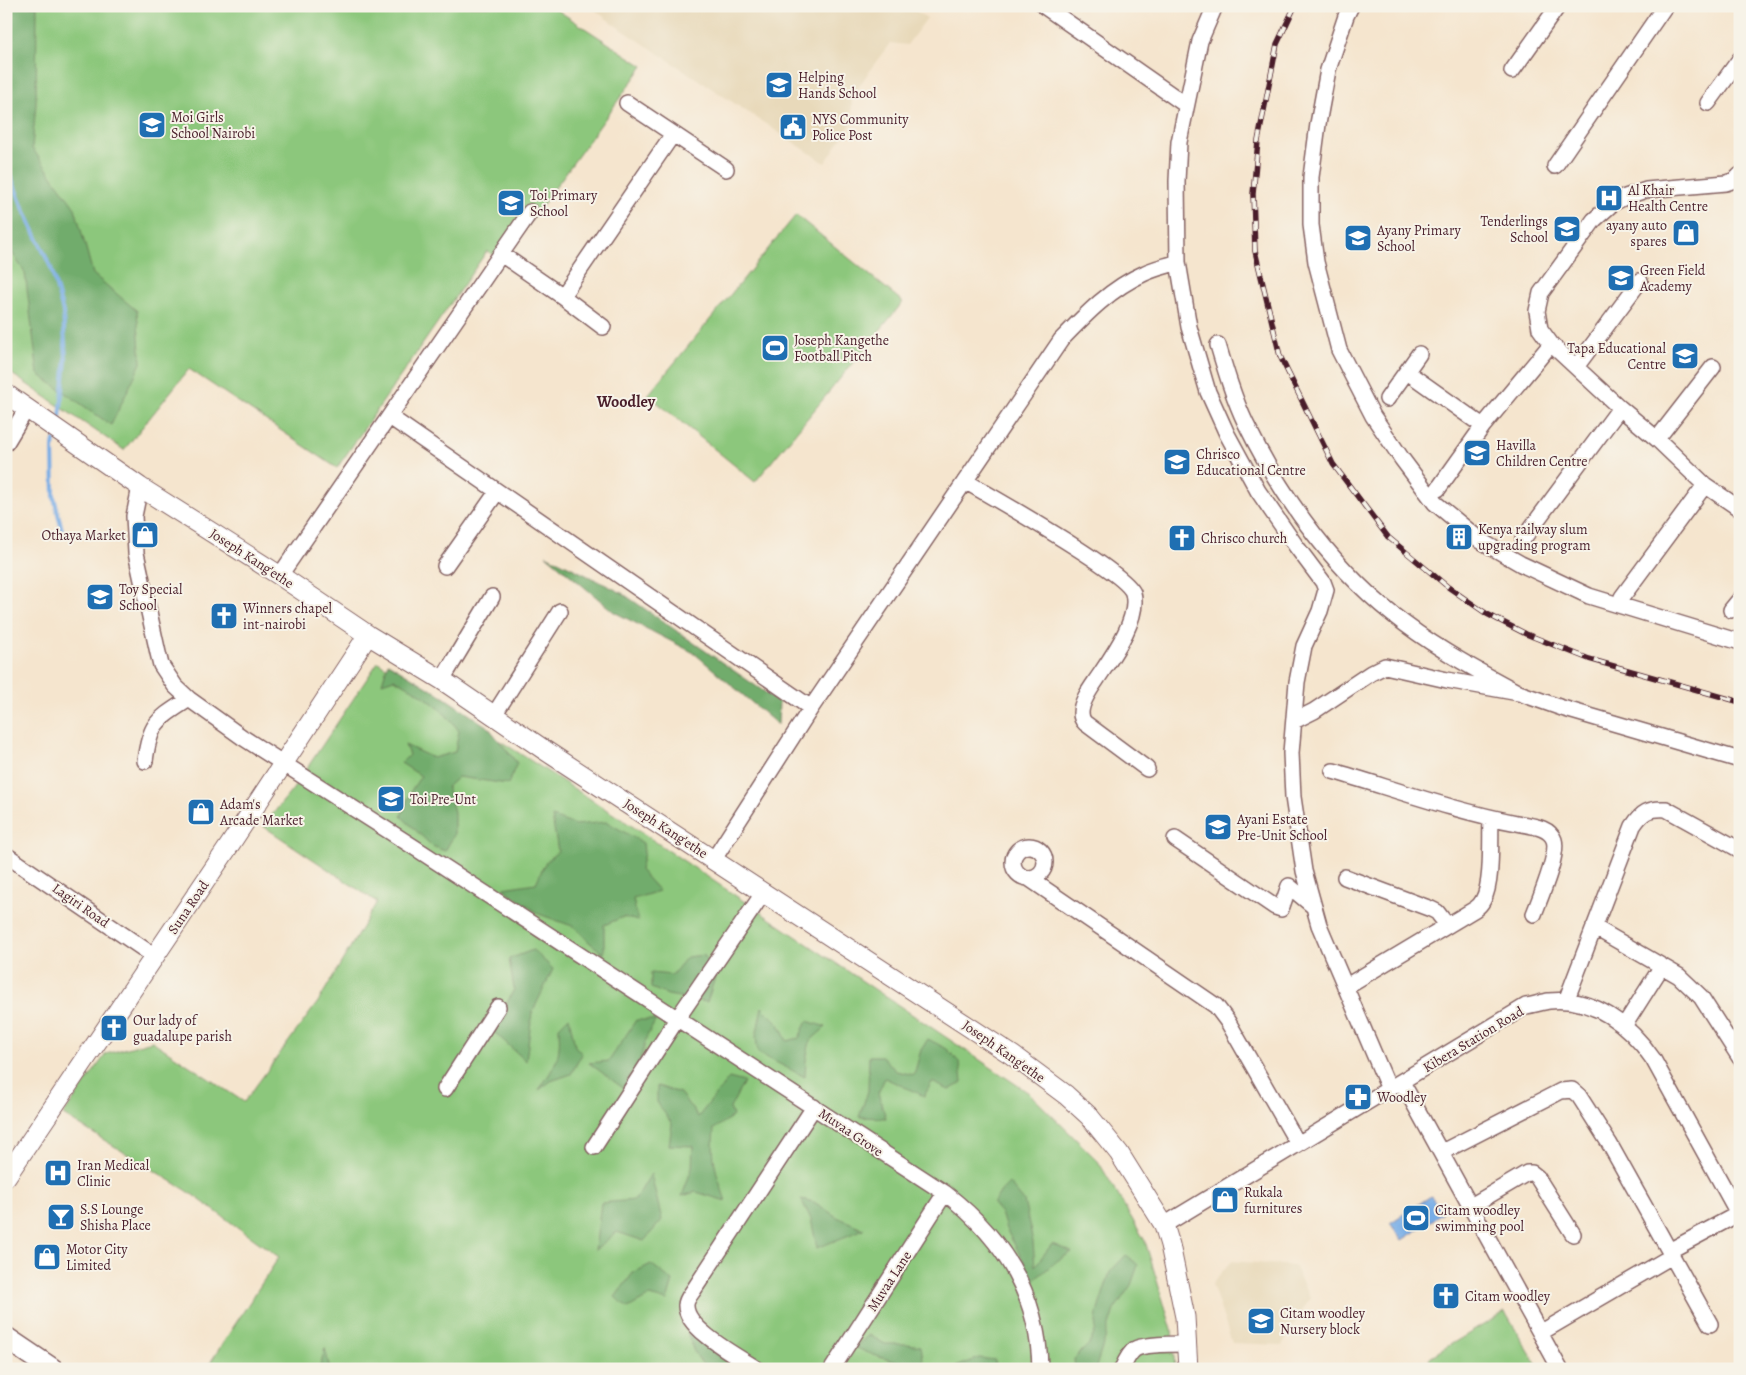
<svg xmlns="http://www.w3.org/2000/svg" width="1746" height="1375" viewBox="0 0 1746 1375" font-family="Alegreya,serif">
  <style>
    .built { fill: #e8d9ba }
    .green { fill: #8cc77c; stroke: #6b7354 }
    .forest { fill: #71ac6c; stroke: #5e664c }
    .water { fill: #78ade6; stroke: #616688 }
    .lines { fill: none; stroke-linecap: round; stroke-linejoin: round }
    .stream { stroke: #78ade6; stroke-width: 4 }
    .minor-casing { stroke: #866464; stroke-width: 18 }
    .tertiary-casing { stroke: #866464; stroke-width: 21 }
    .secondary-casing { stroke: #866464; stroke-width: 24 }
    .minor { stroke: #fff; stroke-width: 15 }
    .tertiary { stroke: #fff; stroke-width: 19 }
    .secondary { stroke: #fff; stroke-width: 21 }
    .rail-casing { stroke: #4a1f2b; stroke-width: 5.5 }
    .rail { stroke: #f7f3e8; stroke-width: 4; stroke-dasharray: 11; stroke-linecap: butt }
    .labels { text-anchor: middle; stroke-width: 4; stroke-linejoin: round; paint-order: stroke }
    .poi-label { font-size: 14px; fill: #4a1f2b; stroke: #f7f3e8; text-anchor: start }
    .street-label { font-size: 14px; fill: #4a1f2b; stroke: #f7f3e8 }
    .quarter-label { font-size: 16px; font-weight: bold; fill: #4a1f2b; stroke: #f7f3e8 }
  </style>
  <rect width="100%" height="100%" fill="#f7f3e8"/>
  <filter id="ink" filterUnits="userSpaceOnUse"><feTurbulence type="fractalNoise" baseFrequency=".02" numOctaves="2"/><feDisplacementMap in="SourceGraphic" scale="10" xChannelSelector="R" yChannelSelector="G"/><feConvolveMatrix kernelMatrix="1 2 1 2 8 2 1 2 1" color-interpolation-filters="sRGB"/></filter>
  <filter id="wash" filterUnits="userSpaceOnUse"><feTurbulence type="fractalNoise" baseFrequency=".0096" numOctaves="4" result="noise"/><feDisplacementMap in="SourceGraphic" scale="20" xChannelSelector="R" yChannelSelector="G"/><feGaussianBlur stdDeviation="1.12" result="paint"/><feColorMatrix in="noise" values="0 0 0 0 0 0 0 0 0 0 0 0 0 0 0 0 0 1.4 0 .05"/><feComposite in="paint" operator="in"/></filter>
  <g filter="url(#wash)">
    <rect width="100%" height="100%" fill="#f5e5ce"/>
    <path class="built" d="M590,6H908L927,18L907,45L890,43L872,67L852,97L851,124L825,163L612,23Z
      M1231,1261L1294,1266L1310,1298L1282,1345L1232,1343L1212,1284Z"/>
    <path class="green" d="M6,6H551L643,66L502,261L487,251L337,468L189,369L124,450L6,370Z
      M796,215L903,302L755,482L648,395Z
      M378,662L632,826L1029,1093L1098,1161L1145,1241L1172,1330L1175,1369H206L279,1257L186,1190L63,1115L106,1054L152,1041L244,1102L318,1002L377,902L263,826L293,789Z
      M1505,1312L1539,1369H1435L1428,1358Z"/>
    <path class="forest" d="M6,6H37L36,104L32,148L75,208L93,274L137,311L141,363L111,425L38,374L25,273L6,243Z
      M546,555L622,593L779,702L778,725L694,653L614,612Z
      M388,663L439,694L488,727L517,763L508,784L458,777L447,787L454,812V835L445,851L432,846L401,816L412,789L421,776L401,763L409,755L405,745L433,758L455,752L459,731C443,708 419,691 394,679L382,683Z
      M552,817L575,825L607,822L643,843L644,853L640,870L659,891L633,899L638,921L623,917L604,925V954L589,942L575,927L539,914L503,888L536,883L545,863L558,851Z
      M533,950L553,969L532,1013L526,1061L493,1031L514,989L509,959Z
      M704,955L715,978L707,1002L668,995L651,988V973L672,975L687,957Z
      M762,1007L779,1024L787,1041L799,1038L807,1021L826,1027L810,1041L806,1060L805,1077L758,1053L756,1037Z
      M569,1017L575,1046L582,1054L571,1074L551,1081L539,1090C556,1064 561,1059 559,1027Z
      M636,1020H656L647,1036L640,1060L623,1088L589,1063L609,1061Z
      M928,1039L947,1049L960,1063L962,1083L949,1090L932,1082L924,1096L885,1078L878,1093L886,1118L859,1117L868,1091L869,1056H882L896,1071L914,1075L921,1050Z
      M729,1078L744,1082L730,1108L733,1116L714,1129C711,1159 716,1173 726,1201L696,1192L682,1196L692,1168L693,1146L669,1145L672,1124L657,1102V1086L680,1093L698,1117Z
      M651,1174L662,1220L644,1241L617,1232L595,1250L601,1203L635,1200Z
      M1009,1183L1024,1201L1033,1242L1035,1266L1052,1244L1072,1252L1057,1261L1034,1280L1006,1229L1001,1213L993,1204L1001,1191Z
      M801,1199L814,1202L837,1217L864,1229L817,1248L811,1219Z
      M1126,1255L1138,1265L1131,1285L1114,1310L1096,1367L1094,1369H1075L1074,1359L1089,1344L1095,1332L1097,1313L1110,1272Z
      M651,1264L673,1281L667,1301L650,1296L628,1308L615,1297L633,1273Z
      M687,1332L737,1369H706L694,1352Z
      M869,1335L885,1344H907L921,1346L924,1365C899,1364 878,1358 855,1347Z
      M325,1348L330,1369H316L321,1364Z
      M979,1358L995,1360L996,1369H957L956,1367Z"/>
    <path class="water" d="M1431,1196L1443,1213L1402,1240L1390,1223Z"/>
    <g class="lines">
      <path class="stream" d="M6,164L21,203L51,268L63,312L66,360L60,417
        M54,440L53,447L54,497L62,530"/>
    </g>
  </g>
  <g filter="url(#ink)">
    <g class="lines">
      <defs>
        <path id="minor" d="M1044,6L1186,105
          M1215,6L1200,41L1179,142L1177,181L1178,262L1189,327L1208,392L1227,434L1258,491L1296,546L1323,582L1326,590L1320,611L1304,646L1297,682L1291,753L1293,797L1304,871L1319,925L1389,1089
          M1351,6L1346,16L1328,70L1318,124L1311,177V225L1316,262L1339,350L1373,416L1402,459L1435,503L1481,541L1521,564L1589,596L1740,642
          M1512,71L1558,6
          M627,103L726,169
          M1708,103L1740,59
          M1555,166L1665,6
          M1740,175L1735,180L1726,183L1646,190L1625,197L1613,203L1594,220L1541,293L1537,311L1540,329L1551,344L1620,408L1657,439L1705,485L1740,509
          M501,254L530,212
          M562,296L673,134
          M1218,345C1226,372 1234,399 1246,424C1283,500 1337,574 1405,624C1441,651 1480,672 1519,693
          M1576,367L1640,281
          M1407,372L1483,426
          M1387,399L1419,354
          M390,417L811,708
          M1657,439L1713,367
          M6,443L27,408
          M965,481C992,497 1126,572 1133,593C1140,619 1111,658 1097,679C1091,688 1081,701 1081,713C1081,717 1082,720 1085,723L1147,769
          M140,487L134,516L136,553L158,653L161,665L175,686L189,699L242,737L420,851L945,1193C1002,1237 1039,1295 1040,1369
          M1438,489L1483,426L1551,344
          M1523,539L1620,408
          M445,566L497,492
          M282,577L285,568L501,254L562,296L603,327
          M1622,597L1705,485
          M1731,610L1740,599
          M442,680L492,597
          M494,715L560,611
          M1294,721L1314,711L1371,673L1385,666L1447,680L1519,693L1562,708L1740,760
          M145,761C150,722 157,720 189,699
          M1333,771C1394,789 1455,811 1517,823C1529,826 1549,826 1554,840C1559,854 1540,898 1534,914
          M1175,839L1275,907L1281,909L1289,886L1313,906
          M1013 862a16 16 0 1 1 32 0a16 16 0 1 1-32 0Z
          M6,855L154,956
          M714,859L811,708L1061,340C1086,314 1111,288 1145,273C1155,268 1167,266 1178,262
          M1345,877L1431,909L1437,912L1447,925
          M1030,879L1216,1006L1228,1022L1298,1144
          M1594,927L1679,976L1701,997L1740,1058
          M1345,987L1475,909C1478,907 1481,904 1483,900C1493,883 1490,838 1491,818
          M1566,1001L1633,826C1642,812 1649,808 1666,809L1740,850
          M1624,1026L1662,966
          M1402,1082L1560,1369
          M445,1089L498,1007
          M594,1147L677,1019L764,892
          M1442,1152L1561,1091L1572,1090L1579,1096L1609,1143L1661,1236L1672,1256
          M1471,1206L1527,1173H1532L1537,1177L1573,1234
          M1164,1225L1526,1006C1534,1005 1542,1002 1549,1001C1593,996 1630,1025 1653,1059L1740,1217
          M1669,1251L1738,1214
          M1540,1333L1672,1256L1710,1324
          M757,1369C739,1357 685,1329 686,1305C686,1299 692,1293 695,1288L814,1107
          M832,1369L945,1193
          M1122,1369C1125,1362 1129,1353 1135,1349C1144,1344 1176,1344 1187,1344"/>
        <path id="tertiary" d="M6,394L140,487L282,577L368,635L442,680L543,749L1012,1055L1066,1095L1089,1116L1119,1153L1164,1225L1170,1245L1185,1317L1188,1369
          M6,1177L229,846L368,635"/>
        <path id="secondary" d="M6,1338L52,1369"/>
      </defs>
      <use href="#minor" class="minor-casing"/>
      <use href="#tertiary" class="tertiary-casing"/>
      <use href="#secondary" class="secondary-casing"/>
      <use href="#minor" class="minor"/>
      <use href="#tertiary" class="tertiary"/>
      <use href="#secondary" class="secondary"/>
      <defs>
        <path id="rail" d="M1295,6L1277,44L1258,141L1253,194L1255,251L1280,356L1333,464L1388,537L1448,587L1487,614L1526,634L1589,659L1740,702"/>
      </defs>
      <use href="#rail" class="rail-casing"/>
      <use href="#rail" class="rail"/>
    </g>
  </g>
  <defs>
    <symbol id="school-square" viewBox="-11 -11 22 22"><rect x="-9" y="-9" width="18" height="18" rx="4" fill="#1f6fb2" stroke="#f7f3e8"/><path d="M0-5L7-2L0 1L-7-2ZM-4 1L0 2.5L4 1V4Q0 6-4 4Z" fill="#fff"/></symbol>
    <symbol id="civic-square" viewBox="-11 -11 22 22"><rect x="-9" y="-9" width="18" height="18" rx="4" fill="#1f6fb2" stroke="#f7f3e8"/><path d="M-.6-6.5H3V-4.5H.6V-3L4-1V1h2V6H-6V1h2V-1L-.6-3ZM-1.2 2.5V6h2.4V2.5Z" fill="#fff"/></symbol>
    <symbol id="hospital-square" viewBox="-11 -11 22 22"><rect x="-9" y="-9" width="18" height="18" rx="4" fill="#1f6fb2" stroke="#f7f3e8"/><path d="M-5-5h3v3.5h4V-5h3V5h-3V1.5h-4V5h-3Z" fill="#fff"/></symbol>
    <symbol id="shop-square" viewBox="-11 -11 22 22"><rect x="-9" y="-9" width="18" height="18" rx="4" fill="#1f6fb2" stroke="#f7f3e8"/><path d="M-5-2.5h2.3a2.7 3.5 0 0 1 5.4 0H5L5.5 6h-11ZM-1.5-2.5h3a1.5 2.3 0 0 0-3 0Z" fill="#fff"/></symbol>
    <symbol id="stadium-square" viewBox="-11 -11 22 22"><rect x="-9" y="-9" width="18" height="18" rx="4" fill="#1f6fb2" stroke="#f7f3e8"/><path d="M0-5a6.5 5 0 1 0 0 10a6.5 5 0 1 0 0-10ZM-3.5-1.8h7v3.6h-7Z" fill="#fff"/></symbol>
    <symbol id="building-square" viewBox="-11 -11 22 22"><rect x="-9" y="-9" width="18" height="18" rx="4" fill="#1f6fb2" stroke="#f7f3e8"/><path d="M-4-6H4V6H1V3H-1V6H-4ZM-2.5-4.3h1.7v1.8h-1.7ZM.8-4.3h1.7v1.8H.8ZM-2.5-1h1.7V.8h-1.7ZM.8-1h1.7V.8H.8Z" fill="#fff"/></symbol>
    <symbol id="church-square" viewBox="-11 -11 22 22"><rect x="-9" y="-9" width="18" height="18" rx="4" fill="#1f6fb2" stroke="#f7f3e8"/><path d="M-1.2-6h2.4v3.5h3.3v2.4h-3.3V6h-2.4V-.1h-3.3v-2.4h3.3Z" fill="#fff"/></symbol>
    <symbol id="pharmacy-square" viewBox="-11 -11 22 22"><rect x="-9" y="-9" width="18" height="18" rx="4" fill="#1f6fb2" stroke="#f7f3e8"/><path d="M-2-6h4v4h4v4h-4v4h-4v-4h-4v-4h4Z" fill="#fff"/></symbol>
    <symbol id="bar-square" viewBox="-11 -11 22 22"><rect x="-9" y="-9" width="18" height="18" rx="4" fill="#1f6fb2" stroke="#f7f3e8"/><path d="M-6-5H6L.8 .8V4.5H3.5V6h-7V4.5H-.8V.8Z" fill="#fff"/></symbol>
  </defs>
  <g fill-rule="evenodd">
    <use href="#school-square" x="763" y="69" width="32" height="32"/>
    <use href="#school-square" x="136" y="109" width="32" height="32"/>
    <use href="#civic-square" x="777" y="111" width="32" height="32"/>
    <use href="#hospital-square" x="1593" y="182" width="32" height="32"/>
    <use href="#school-square" x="495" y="187" width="32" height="32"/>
    <use href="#school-square" x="1551" y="213" width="32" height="32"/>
    <use href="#shop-square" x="1670" y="217" width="32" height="32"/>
    <use href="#school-square" x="1342" y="222" width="32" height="32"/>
    <use href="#school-square" x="1605" y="262" width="32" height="32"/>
    <use href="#stadium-square" x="759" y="332" width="32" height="32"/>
    <use href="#school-square" x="1669" y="340" width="32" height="32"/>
    <use href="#school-square" x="1461" y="437" width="32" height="32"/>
    <use href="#school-square" x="1161" y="446" width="32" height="32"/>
    <use href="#shop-square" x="129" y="519" width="32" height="32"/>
    <use href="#building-square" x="1443" y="521" width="32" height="32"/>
    <use href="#church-square" x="1166" y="522" width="32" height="32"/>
    <use href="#school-square" x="84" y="581" width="32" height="32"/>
    <use href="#church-square" x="208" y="600" width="32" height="32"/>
    <use href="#school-square" x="375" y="783" width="32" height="32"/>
    <use href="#shop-square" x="185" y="796" width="32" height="32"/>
    <use href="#school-square" x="1202" y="811" width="32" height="32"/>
    <use href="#church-square" x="98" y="1012" width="32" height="32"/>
    <use href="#pharmacy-square" x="1342" y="1081" width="32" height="32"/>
    <use href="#hospital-square" x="42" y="1157" width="32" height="32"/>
    <use href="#shop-square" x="1209" y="1184" width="32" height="32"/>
    <use href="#bar-square" x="45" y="1201" width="32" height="32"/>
    <use href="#stadium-square" x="1400" y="1202" width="32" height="32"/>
    <use href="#shop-square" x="31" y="1241" width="32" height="32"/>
    <use href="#church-square" x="1430" y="1280" width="32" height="32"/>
    <use href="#school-square" x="1245" y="1305" width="32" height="32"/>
  </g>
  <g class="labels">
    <g class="poi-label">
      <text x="798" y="82">Helping<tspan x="798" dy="16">Hands School</tspan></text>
      <text x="171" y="122">Moi Girls<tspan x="171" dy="16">School Nairobi</tspan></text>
      <text x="812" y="124">NYS Community<tspan x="812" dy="16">Police Post</tspan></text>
      <text x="1628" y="195">Al Khair<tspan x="1628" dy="16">Health Centre</tspan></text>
      <text x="530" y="200">Toi Primary<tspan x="530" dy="16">School</tspan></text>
      <text x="1548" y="226" text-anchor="end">Tenderlings<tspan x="1548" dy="16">School</tspan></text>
      <text x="1667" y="230" text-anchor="end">ayany auto<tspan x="1667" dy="16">spares</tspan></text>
      <text x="1377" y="235">Ayany Primary<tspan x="1377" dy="16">School</tspan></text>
      <text x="1640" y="275">Green Field<tspan x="1640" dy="16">Academy</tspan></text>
      <text x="794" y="345">Joseph Kangethe<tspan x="794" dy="16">Football Pitch</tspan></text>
      <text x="1666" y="353" text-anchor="end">Tapa Educational<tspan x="1666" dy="16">Centre</tspan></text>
      <text x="1496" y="450">Havilla<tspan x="1496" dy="16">Children Centre</tspan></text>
      <text x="1196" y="459">Chrisco<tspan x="1196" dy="16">Educational Centre</tspan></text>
      <text x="1478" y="534">Kenya railway slum<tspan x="1478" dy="16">upgrading program</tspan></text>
      <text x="126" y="540" text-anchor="end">Othaya Market</text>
      <text x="1201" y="543">Chrisco church</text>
      <text x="119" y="594">Toy Special<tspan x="119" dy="16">School</tspan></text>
      <text x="243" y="613">Winners chapel<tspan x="243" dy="16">int-nairobi</tspan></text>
      <text x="410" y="804">Toi Pre-Unt</text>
      <text x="220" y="809">Adam's<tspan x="220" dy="16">Arcade Market</tspan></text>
      <text x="1237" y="824">Ayani Estate<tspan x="1237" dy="16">Pre-Unit School</tspan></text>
      <text x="133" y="1025">Our lady of<tspan x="133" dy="16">guadalupe parish</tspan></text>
      <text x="1377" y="1102">Woodley</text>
      <text x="77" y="1170">Iran Medical<tspan x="77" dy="16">Clinic</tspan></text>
      <text x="1244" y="1197">Rukala<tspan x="1244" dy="16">furnitures</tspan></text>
      <text x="80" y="1214">S.S Lounge<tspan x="80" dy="16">Shisha Place</tspan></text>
      <text x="1435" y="1215">Citam woodley<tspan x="1435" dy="16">swimming pool</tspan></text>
      <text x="66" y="1254">Motor City<tspan x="66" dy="16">Limited</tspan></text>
      <text x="1465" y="1301">Citam woodley</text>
      <text x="1280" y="1318">Citam woodley<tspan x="1280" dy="16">Nursery block</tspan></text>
    </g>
    <g class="street-label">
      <text transform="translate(252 558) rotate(33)" y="5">Joseph Kang'ethe</text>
      <text transform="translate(666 828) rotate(33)" y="5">Joseph Kang'ethe</text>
      <text transform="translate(81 905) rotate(35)" y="5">Lagiri Road</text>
      <text transform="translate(188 907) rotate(-56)" y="5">Suna Road</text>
      <text transform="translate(1473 1039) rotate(-31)" y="5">Kibera Station Road</text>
      <text transform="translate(1004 1051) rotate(35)" y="5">Joseph Kang'ethe</text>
      <text transform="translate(851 1132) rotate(34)" y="5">Muvaa Grove</text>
      <text transform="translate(889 1281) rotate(-57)" y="5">Muvaa Lane</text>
    </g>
    <g class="quarter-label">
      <text x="626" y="407">Woodley</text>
    </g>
  </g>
  <rect width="1746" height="1375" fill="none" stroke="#f7f3e8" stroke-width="25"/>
</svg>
